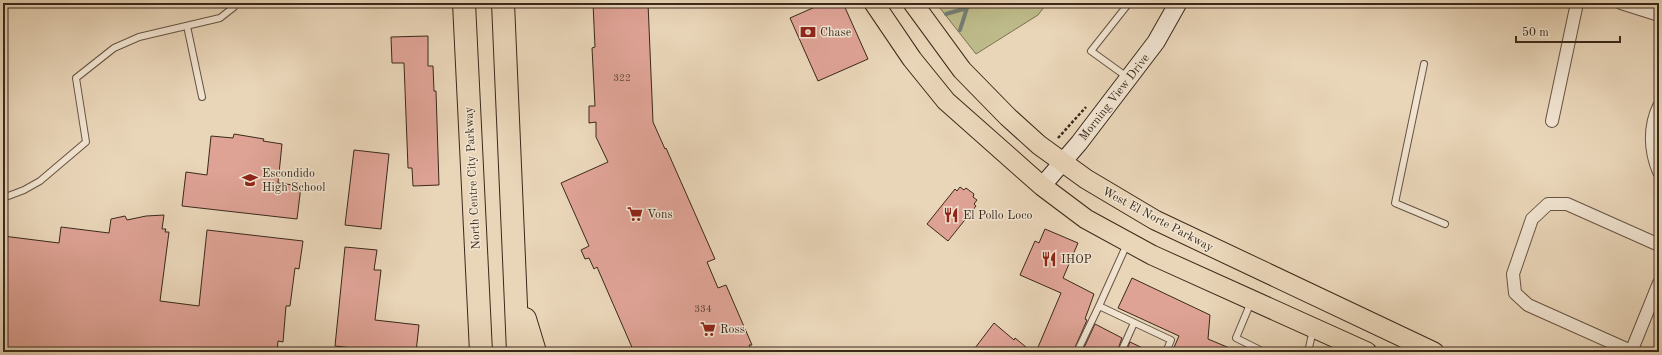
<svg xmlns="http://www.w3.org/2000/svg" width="1662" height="355" viewBox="0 0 1662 355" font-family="'Old Standard TT',serif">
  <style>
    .green { fill: #bebb8a; stroke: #7c7252 }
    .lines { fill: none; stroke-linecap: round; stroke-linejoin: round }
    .stream { stroke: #727f75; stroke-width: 4 }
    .building { fill: #dfa396; stroke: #3a291a }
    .lane-casing { stroke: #665442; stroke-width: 8 }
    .street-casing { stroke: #665442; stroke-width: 14 }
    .secondary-casing { stroke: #3a291a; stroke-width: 19 }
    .primary-casing { stroke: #3a291a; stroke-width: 21 }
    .highway-casing { stroke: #3a291a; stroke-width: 24 }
    .path { stroke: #3a291a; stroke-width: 2.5; stroke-dasharray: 3 2; stroke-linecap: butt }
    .lane { stroke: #f1e4d1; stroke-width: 6 }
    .street { stroke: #f1e4d1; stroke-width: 12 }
    .secondary { stroke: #f1e4d1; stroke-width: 17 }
    .primary { stroke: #e9d5b8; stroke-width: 19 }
    .highway { stroke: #e9d5b8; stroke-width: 22 }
    .labels { text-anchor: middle; stroke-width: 3; stroke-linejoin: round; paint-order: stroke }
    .number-label { font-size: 10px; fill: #634839 }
    .poi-label { font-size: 12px; fill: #3a291a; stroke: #f1e4d1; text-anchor: start }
    .street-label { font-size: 12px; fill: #3a291a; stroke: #f1e4d1 }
  </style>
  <rect width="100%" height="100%" fill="#e9d5b8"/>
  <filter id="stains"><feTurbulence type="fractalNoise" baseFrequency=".005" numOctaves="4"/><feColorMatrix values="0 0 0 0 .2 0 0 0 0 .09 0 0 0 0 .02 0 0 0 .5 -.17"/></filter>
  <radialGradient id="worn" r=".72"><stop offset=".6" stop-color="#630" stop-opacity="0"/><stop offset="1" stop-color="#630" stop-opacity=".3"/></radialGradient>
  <path class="green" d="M936,3H1047L1038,15L976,54Z"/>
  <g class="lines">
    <path class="stream" d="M946,14L967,8
      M960,30L967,8L972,3"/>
  </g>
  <path class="building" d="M593,3H648L653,122L665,149L666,148L715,259L707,262L718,288L726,285L752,345H749L753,352H634L597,267L594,269L589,258L585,259L581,250L589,246L561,183L608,162L596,137V122L589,123V106H595L592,48L595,47Z
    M824,3H843L868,59L818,81L790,18Z
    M428,36V66H433L434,91H436L439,185L413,186L412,168H408L404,63H392L391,37Z
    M234,134L264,139L263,141L282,144L278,183L301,186L297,219L182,206L186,172L207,175L211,136L233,138Z
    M354,150L389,154L381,229L345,225Z
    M960,187L964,190L966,188L974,194L973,197L977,200L974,204L976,206L948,241L927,224L955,189L957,191Z
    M164,215L162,229H166L165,232H169L160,301L199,306L207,230L303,241L299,269L295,268L290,306H286L283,342L278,341L277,352H3V236L59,243L61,227L109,233L111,219L125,216L127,220L146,216Z
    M1045,229L1078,243L1063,278L1094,294L1085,319L1087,320L1073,352H1036L1061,293L1020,275L1035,241L1039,243Z
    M345,247L377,250L374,270H381L375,320L419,325L416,352H390L335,346Z
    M1132,278L1210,315L1208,339L1239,352H1172L1179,336L1118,308Z
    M994,323L1014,340L1015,338L1032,352H972Z
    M1095,324L1122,338L1117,352H1082Z
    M1130,342L1151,352H1126Z"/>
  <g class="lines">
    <defs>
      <path id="lane" d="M187,26L202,97
        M1424,64L1395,203L1445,224
        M1127,77L1091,51L1129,3
        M3,198L24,190L40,181L86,142L76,78L114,48L139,37L220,18L234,7L235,3
        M1127,244L1099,306L1171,340L1166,352
        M1251,302L1236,338L1264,352
        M1077,352L1099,306
        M1121,352L1134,323
        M1308,352L1313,330"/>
      <path id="street" d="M1621,3L1659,15
        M1659,106C1649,127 1650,151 1659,172
        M1552,121L1577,3
        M1631,352L1659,283
        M1633,352L1528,305L1515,293L1513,274L1532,219L1548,204H1567L1659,245"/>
      <path id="secondary" d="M1042,186L1079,143L1156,42L1178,3"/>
      <path id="primary" d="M874,3L912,59L946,101L1042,186L1086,219L1152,255L1367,352
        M913,3L962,70L1008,117L1039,145L1086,179L1155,220L1434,352"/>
      <path id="highway" d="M464,3L481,352
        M503,3L518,352
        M525,319L535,352"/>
    </defs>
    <use href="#lane" class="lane-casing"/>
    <use href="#street" class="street-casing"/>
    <use href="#secondary" class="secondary-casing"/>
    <use href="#primary" class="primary-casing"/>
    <use href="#highway" class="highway-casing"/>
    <path class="path" d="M1058,138L1086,107"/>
    <use href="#lane" class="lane"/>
    <use href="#street" class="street"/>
    <use href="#secondary" class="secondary"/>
    <use href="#primary" class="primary"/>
    <use href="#highway" class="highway"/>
  </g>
  <defs>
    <symbol id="bank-bare" viewBox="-9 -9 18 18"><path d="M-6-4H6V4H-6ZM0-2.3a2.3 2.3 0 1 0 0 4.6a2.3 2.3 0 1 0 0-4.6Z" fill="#8f2418" stroke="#f1e4d1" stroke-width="2.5" paint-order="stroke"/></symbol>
    <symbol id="school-bare" viewBox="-9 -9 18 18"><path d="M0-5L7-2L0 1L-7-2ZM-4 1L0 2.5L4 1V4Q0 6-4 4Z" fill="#8f2418" stroke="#f1e4d1" stroke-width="2.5" paint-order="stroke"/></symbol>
    <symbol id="supermarket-bare" viewBox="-9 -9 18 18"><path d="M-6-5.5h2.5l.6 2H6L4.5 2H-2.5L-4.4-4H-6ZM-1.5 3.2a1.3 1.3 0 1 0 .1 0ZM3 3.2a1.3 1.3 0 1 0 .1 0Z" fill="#8f2418" stroke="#f1e4d1" stroke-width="2.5" paint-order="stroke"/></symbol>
    <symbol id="restaurant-bare" viewBox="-9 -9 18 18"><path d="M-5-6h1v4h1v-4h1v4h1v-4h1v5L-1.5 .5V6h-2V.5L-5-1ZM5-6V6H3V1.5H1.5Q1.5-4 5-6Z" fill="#8f2418" stroke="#f1e4d1" stroke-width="2.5" paint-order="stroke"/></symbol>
  </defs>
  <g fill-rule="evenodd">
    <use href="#bank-bare" x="797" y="21" width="22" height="22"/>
    <use href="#school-bare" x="239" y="169" width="22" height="22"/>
    <use href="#supermarket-bare" x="624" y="203" width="22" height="22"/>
    <use href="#restaurant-bare" x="940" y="204" width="22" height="22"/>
    <use href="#restaurant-bare" x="1038" y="248" width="22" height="22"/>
    <use href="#supermarket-bare" x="697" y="318" width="22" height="22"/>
  </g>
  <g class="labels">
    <g class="number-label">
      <text x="622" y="81">322</text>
      <text x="703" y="312">334</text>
    </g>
    <g class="poi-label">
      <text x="820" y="36">Chase</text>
      <text x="262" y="177">Escondido<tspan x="262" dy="14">High School</tspan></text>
      <text x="647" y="218">Vons</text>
      <text x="963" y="219">El Pollo Loco</text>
      <text x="1061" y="263">IHOP</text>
      <text x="720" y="333">Ross</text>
    </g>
    <g class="street-label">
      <text transform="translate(1114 97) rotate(-52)" y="4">Morning View Drive</text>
      <text transform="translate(472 178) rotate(-93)" y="4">North Centre City Parkway</text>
      <text transform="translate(1158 219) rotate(28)" y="4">West El Norte Parkway</text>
    </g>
  </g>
  <rect width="1662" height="355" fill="none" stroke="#e9d5b8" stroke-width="16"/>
  <rect x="4" y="4" width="1654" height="347" fill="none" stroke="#3a291a" stroke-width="2"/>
  <rect x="8" y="8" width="1646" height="339" fill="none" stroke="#3a291a"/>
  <path d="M1516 36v6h104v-6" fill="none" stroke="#3a291a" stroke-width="2"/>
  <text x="1522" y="36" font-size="12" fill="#3a291a" stroke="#f1e4d1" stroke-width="3" paint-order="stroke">50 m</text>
  <rect width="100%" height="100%" filter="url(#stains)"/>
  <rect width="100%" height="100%" fill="url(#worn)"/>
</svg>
